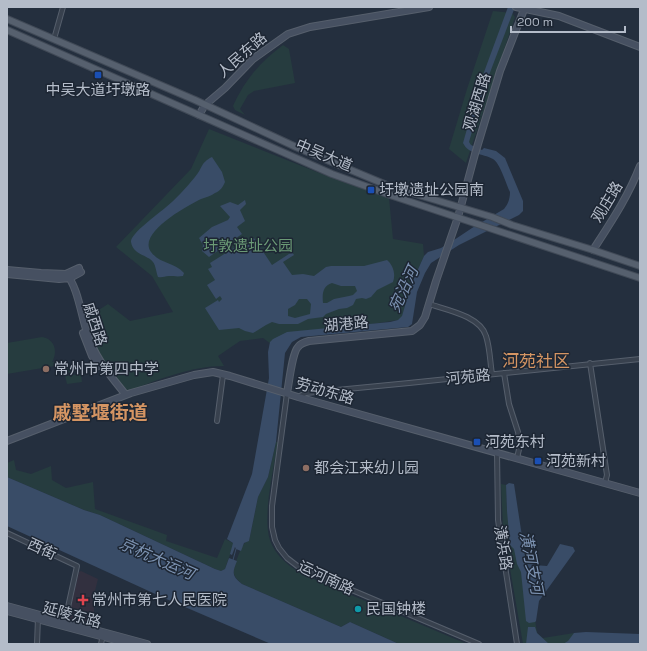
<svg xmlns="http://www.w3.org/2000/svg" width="647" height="651" viewBox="0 0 647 651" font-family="'Space Grotesk','Noto Sans SC',sans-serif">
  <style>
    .medical { fill: #32303f }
    .green { fill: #263c3f }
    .water { fill: #394c67; fill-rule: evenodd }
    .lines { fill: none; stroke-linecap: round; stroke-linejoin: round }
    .stream { stroke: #394c67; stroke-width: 1 }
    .street-casing { stroke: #565f6c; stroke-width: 6 }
    .secondary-casing { stroke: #565f6c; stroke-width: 8 }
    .primary-casing { stroke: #414a57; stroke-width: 8 }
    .street { stroke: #38414e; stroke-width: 4 }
    .secondary { stroke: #465061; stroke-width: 6 }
    .primary { stroke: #56606e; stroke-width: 6 }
    .transit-dot { fill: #1a4fb4; stroke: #1d2633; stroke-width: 1.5 }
    .education-dot { fill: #8d6e63; stroke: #1d2633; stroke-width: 1.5 }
    .health-dot { fill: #e0444e; stroke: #1d2633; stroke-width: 1.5 }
    .culture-dot { fill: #0f9aa8; stroke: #1d2633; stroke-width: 1.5 }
    .labels { text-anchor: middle; stroke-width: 3; stroke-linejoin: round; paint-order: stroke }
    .street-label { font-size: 15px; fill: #b4bcc9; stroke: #1d2633 }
    .poi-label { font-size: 15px; fill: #b4bcc9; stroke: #1d2633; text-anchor: start }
    .park-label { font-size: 15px; fill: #6b9a76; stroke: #1d2633 }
    .water-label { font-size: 16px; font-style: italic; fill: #7c92b1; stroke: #1d2633 }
    .quarter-label { font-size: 17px; fill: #d59563; stroke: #1d2633 }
    .district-label { font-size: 19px; font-weight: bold; fill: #d59563; stroke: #1d2633 }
  </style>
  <rect width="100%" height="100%" fill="#242f3e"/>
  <path class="medical" d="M81,571L98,579L93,599L94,600V616L99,621L97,628L69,620L68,618L79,572Z"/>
  <path class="green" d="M493,11L512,13L515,17L466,163L449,149L467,89Z
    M283,45L289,49L295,83L254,91L248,95L240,109L245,115L235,110L233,106C245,80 260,62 283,45Z
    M209,129L332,178L389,198L393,239L423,244L424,256L411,285L402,317L398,320L287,337L279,350L263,338L240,341L218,356L224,366C192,366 160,379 131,390H126L122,387L100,357L87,324L94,313L108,304L130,321L173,312L152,276L116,247L191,169Z
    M42,337C55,339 58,352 52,362L59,361L60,365L7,374V343Z
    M79,363L81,371L65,373L64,365Z
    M81,374L82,382L67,384L65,376Z
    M276,442H278C274,468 262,516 270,540C275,556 290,567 304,575L467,644H399L350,622L341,627L242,584C239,581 235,578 234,574C232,570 241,547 244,544C246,541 246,541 249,541L258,497L268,477Z
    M14,460L16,470L31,474L51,466L52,480L66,488L93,482L95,509L167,535L166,541L217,558L225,539L233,543V546L225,569L221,571L215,569L100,515L84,510L7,477V463Z
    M501,484L506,485L507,511L524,544L537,633L543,638L574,633L573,644H523L503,528Z"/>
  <path class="water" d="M508,7H515L486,83L469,142L471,145L482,150L484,148L496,151L505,158L523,201V211L519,215L459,245L431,263L425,273L417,292L412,324L408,327L301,337L292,342L285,353L276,442L268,477L258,497L249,541L244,543L241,551L236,549L235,547L232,555L230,554L233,543L227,539L252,474L269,378L268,352L270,342L273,339L287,332L390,322L398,320L402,316L411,285L424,256L428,252L441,248L457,238L472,228L504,209C508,204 510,199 510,192C506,184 500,163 493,159C482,153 469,155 463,143L480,83Z
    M212,157L222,172L225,182C223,187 220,191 215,193C211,196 206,197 201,199C187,206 137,233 151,252C160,264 174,262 184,273L183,276C177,277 174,276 169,276C164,276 163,278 158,277C156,272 156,266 153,262C148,255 133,255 131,242C130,234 158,214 165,208C176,199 186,188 195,177C203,168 200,163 212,157Z
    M245,200L246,204L240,210L245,221L237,227L242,234L209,257L202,251L203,245L199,238L212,227L228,220L230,217L220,206L230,202L238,205Z
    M254,238L272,265L292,252L294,255L283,262L292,275L303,274L314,276L326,267L331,266H364L387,260C393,265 396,274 393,282L377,290L371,297L366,299L362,298L356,299L353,305L347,308L339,309L326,314L323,317L308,319L298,324H279L272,322L266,325L253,333L245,331L239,328L219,330L205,308L218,300L219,302L222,299L220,296L216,299L207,285L215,280L208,269L212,267L210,263L245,241L246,243ZM332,283L341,286H355L357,291L353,295L349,296L334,299L327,303H323C322,293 323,286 332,283ZM299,299H307L311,304L310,314L295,318L288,316V309L295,305Z
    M7,477L84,510L100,515L215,569L221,571L225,569L229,558L237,561C232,573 232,576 242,584L341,627L350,622L399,644H271L164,598L7,526Z
    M509,483L514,484L525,556L527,562L534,565L547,566L560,544L573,547L575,551L539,601L536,621L535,622L529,623L526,621L521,572L517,564L514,549L510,545L507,511L506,485Z
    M528,627H535L537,633L549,644H526Z
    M586,632L640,634V644H563L568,641L574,633Z"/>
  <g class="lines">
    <path class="stream" d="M233,560L236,549"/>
    <defs>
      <path id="street" d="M54,39L63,7
        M429,304C447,310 480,316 486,336C490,348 490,362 492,374
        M590,363L607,475L605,483
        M504,373L509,404L518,432L520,445L517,458
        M287,393L272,506V527L275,540L279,548L287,558L300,568L479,644
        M298,397L306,393L409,383L640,359
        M217,421L223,375
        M497,452L498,520L517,644
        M7,533L77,566L65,621
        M37,644L38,618
        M101,644L103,635"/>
      <path id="secondary" d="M516,7L559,16L640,47
        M199,115L205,105L225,88L253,59L288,34L310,27L429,7
        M593,250C611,222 628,197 640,166
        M7,270L41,273L66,274L79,268
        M7,274L59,279L70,278L81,272
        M66,274C79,287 82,323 90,341C98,361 112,378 126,395
        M83,333L92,356L99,366
        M287,393C289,384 292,353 298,347C300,344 305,342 309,341L412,331L420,325L425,317L436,281L458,217L475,154L500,71L525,7
        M7,441L131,393L194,375L213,372L230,376L298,397L640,493
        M7,606L147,644
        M7,611L130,644"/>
      <path id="primary" d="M7,19L195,100L296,147L389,186L492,217L512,225L593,250L640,266
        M7,30L332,174L393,196L640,278"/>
    </defs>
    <use href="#street" class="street-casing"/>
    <use href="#secondary" class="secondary-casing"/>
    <use href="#primary" class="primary-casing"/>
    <use href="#street" class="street"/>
    <use href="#secondary" class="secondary"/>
    <use href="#primary" class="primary"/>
  </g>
  <g class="transit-dot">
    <rect x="94" y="71" width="8" height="8" rx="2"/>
    <rect x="367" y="186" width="8" height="8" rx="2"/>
    <rect x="473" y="438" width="8" height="8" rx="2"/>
    <rect x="534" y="457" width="8" height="8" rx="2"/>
  </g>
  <g class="education-dot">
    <circle cx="46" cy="369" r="4"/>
    <circle cx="306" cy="468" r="4"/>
  </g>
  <path class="health-dot" d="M81 594h4v4h4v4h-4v4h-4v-4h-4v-4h4z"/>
  <circle class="culture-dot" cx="358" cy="609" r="4"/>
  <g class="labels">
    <g class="street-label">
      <text transform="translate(242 55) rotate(-41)" y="5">人民东路</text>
      <text transform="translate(477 102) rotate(-73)" y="5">观湖西路</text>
      <text transform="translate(324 155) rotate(23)" y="5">中吴大道</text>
      <text transform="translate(607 202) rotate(-59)" y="5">观庄路</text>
      <text transform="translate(95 324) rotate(72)" y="5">戚西路</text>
      <text transform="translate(346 324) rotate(-5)" y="5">湖港路</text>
      <text transform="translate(468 377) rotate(-6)" y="5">河苑路</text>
      <text transform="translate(325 391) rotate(16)" y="5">劳动东路</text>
      <text transform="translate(503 548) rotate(81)" y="5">潢浜路</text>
      <text transform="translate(42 549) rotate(25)" y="5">西街</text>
      <text transform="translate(326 578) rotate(25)" y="5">运河南路</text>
      <text transform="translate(72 615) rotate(15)" y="5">延陵东路</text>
    </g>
    <g class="poi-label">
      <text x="98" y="95" text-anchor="middle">中吴大道圩墩路</text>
      <text x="379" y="195">圩墩遗址公园南</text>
      <text x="54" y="374">常州市第四中学</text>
      <text x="485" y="447">河苑东村</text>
      <text x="546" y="466">河苑新村</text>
      <text x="314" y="473">都会江来幼儿园</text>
      <text x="92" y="605">常州市第七人民医院</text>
      <text x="366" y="614">民国钟楼</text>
    </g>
    <g class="park-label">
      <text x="248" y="251">圩敦遗址公园</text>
    </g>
    <g class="water-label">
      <text transform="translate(403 289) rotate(-65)" y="6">宛沿河</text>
      <text transform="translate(157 558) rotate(24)" y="6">京杭大运河</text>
      <text transform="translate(532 563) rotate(79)" y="6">潢河支河</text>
    </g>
    <g class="quarter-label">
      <text x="536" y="367">河苑社区</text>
    </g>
    <g class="district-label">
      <text x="100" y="419">戚墅堰街道</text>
    </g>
  </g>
  <rect width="647" height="651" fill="none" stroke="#b4bcc9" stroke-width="16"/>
  <path d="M511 26v6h114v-6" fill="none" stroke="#b4bcc9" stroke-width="2"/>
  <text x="517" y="26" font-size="12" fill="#b4bcc9" stroke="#1d2633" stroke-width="3" paint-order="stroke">200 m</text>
</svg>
